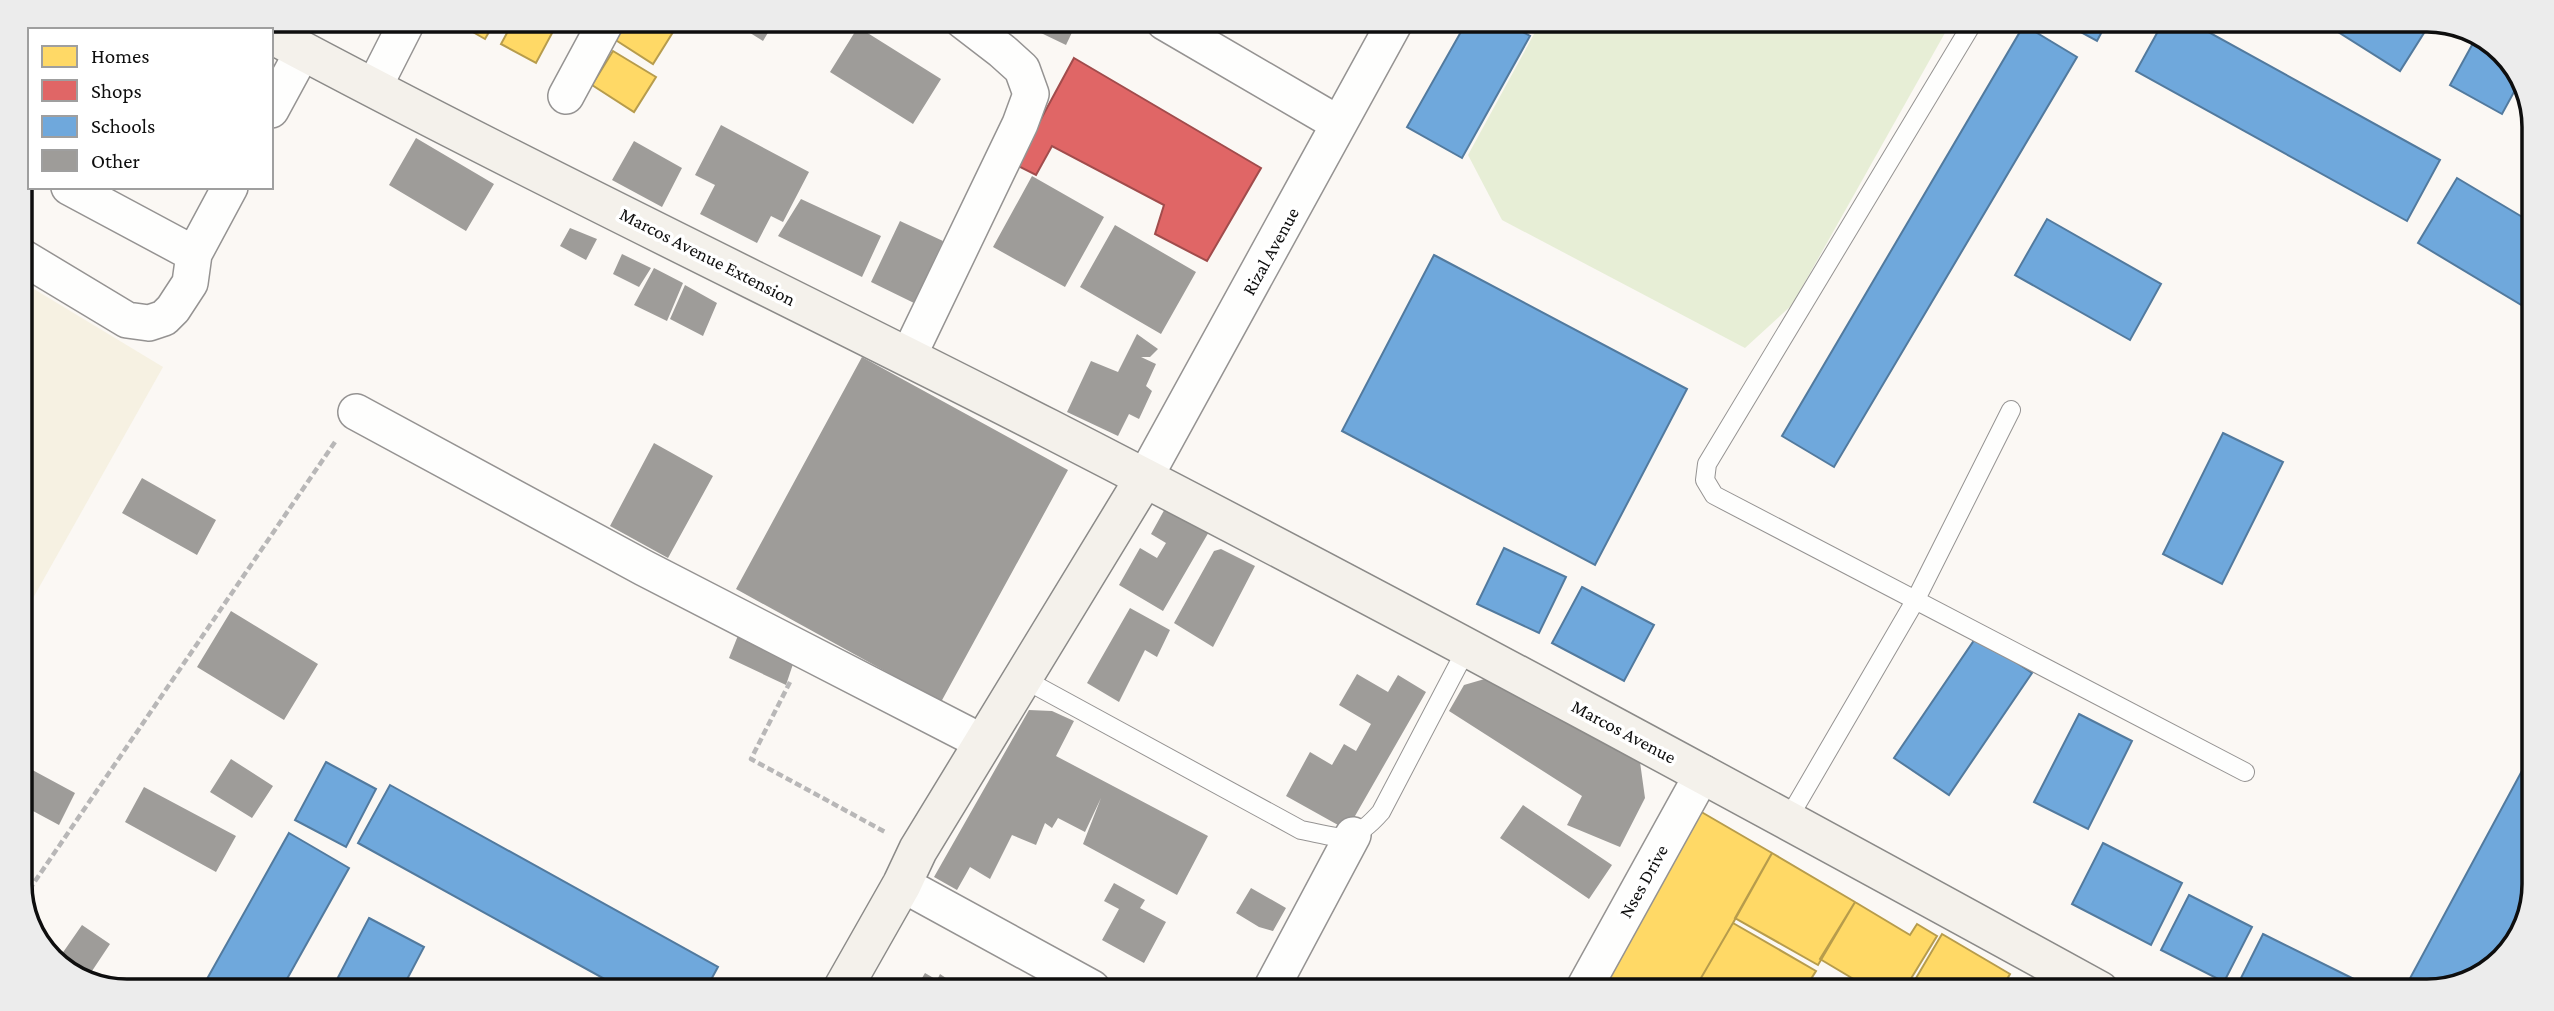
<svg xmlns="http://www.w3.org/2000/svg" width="2554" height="1011" viewBox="0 0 2554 1011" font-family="'Crimson Pro',serif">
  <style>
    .farmland { fill: #f6f1e2 }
    .green { fill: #e7eed6 }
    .homes { fill: #ffd966; stroke: #b79c4c; stroke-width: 2 }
    .shops { fill: #e06666; stroke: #a14c4c; stroke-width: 2 }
    .schools { fill: #6fa8dc; stroke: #527a9e; stroke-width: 2 }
    .building { fill: #9e9c99 }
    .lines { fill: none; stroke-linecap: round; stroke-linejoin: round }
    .lane-casing { stroke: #959392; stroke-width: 20 }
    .street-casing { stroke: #959392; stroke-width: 38 }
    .secondary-casing { stroke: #8b8a88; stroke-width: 41 }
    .path { stroke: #b8b7b7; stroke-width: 4.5; stroke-dasharray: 7 3.5; stroke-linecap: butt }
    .lane { stroke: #fefefd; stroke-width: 18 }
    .street { stroke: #fefefd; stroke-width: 35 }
    .secondary { stroke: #f4f1eb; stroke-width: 38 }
    .labels { text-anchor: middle; stroke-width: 7; stroke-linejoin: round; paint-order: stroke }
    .street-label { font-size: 19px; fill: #0e0e0e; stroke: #fff }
    .rim { fill: none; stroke: #0e0e0e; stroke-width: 3.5 }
  </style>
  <rect width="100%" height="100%" fill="#fbf8f4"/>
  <path class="farmland" d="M19,280L163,367L19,623Z"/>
  <path class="green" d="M1540,23L1950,24L1792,305L1745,348L1502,220L1468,155Z"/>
  <path class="homes" d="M452,20H496L485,39Z
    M514,20L558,22L536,63L501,44Z
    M625,20L680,21L653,64L614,39Z
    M613,51L656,77L634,112L592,85Z
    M1698,810L1772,853L1733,923L1694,990H1595Z
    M1772,853L1855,902L1818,965L1735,918Z
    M1855,902L1910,935L1917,924L1937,936L1904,990H1872L1820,959Z
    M1733,923L1816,971L1804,990H1694Z
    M1942,934L2010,974L2000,991L1909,990Z
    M2034,984L2047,991H2030Z"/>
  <path class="shops" d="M1074,58L1261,168L1207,261L1155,234L1164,205L1052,146L1036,175L1016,165Z"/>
  <path class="schools" d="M1466,23H1507L1530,36L1462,158L1407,127Z
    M2066,24H2106L2097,41Z
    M2162,24H2194L2440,160L2407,221L2136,71Z
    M2024,25L2077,57L1834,467L1782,436Z
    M2327,25H2429L2400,71Z
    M2477,36L2512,61L2520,81L2502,114L2450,85Z
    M2457,178L2534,224L2533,312L2418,243Z
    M2047,219L2161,284L2130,340L2015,275Z
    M1434,255L1687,389L1595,565L1342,431Z
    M2223,433L2283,462L2222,584L2163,554Z
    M1504,548L1566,577L1539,633L1477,604Z
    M1582,587L1654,625L1624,681L1552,643Z
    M1977,636L2032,673L1949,795L1894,758Z
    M2079,714L2132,741L2088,829L2034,802Z
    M2530,756L2529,902L2497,961L2488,973L2427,992L2408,982Z
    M326,762L376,789L346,847L295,820Z
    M390,785L718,967L707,987H619L358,843Z
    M289,833L349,868L283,986H203Z
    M2103,843L2182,883L2151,945L2072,904Z
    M2189,895L2252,927L2224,982L2161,950Z
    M369,918L424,947L403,987H333Z
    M2263,934L2356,980L2350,992L2243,991L2236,988Z"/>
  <path class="building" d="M731,21H775L763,41Z
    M1016,21L1077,22L1066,45Z
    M858,27L941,79L913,124L830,72Z
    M721,125L809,172L783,222L771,216L757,243L700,214L715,185L695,175Z
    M416,138L494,184L466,231L389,185Z
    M634,141L682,168L662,207L612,180Z
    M1032,176L1104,217L1065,287L993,247Z
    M801,199L881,236L862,277L778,236Z
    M900,221L943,241L914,303L871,282Z
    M1115,225L1196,272L1161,334L1080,287Z
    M570,228L597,239L586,260L560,246Z
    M622,254L651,268L639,287L613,274Z
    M654,268L683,283L667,321L634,305Z
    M685,285L717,303L703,336L670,319Z
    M1137,334L1158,349L1150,357H1141L1156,364L1146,386L1152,391L1139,419L1129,414L1118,436L1067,412L1091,361L1118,372Z
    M862,357L1068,470L941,702L736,589Z
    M654,443L713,476L668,558L610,526Z
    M142,478L216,520L197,555L122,513Z
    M1167,505L1210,530L1163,611L1119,585L1140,548L1157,558L1166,543L1151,534Z
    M1221,549L1255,566L1213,647L1174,623L1214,551Z
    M1130,608L1170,630L1157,657L1145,650L1119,702L1087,683Z
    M231,611L318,664L284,720L197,667Z
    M739,633L795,658L786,685L729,658Z
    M1357,674L1388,692L1398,675L1426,692L1347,830L1286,796L1310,752L1332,765L1344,744L1356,751L1371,724L1339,705Z
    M1488,678L1640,762L1645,798L1620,847L1567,825L1582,796L1449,711L1464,685Z
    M1029,710L1052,711L1074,721L1056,756L1208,836L1177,895L1083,844L1101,798L1085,832L1058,818L1052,828L1045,823L1036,845L1012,835L990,879L970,867L957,890L934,877Z
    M231,759L273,786L252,818L210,792Z
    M25,766L75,793L59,825L20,804V778Z
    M144,787L236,836L216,872L125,822Z
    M1523,805L1612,865L1589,899L1500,838Z
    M1114,883L1145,900L1140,908L1166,922L1144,963L1102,940L1119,909L1104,901Z
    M1251,888L1286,908L1273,931L1259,927L1236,913Z
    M82,925L110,944L86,980L57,961Z
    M925,973L937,980L940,974L961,988H916Z"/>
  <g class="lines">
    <defs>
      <path id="lane" d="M1972,24L1707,464L1705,480L1714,495L2245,772
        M1022,678L1301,830C1342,838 1351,846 1381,812L1467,648
        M1788,819L1915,601L2011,410"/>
      <path id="street" d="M1164,22L1339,124
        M374,87L408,20
        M566,96L607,20
        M271,110L303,51
        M19,161L30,166
        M69,187L194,254
        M19,255L127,320L149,323L164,318L173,309L190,283L194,254L230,187
        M908,357L1020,124L1031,94L1022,69L1002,51L963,21
        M356,412L644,568L982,742
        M1144,479L1395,22
        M902,884L1092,988
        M1271,989L1353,835
        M1583,990L1703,773"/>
      <path id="secondary" d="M271,34C527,171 790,296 1048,428C1402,610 1752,800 2100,991
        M843,988L902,884L918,850L1144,479"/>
    </defs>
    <use href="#lane" class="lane-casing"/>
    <use href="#street" class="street-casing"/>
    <use href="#secondary" class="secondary-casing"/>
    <path class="path" d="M790,682L751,759L887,833
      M29,890L335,442"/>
    <use href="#lane" class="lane"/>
    <use href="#street" class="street"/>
    <use href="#secondary" class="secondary"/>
  </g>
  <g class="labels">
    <g class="street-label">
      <text transform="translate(1270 251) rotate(-61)" y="7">Rizal Avenue</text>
      <text transform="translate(708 256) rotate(27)" y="7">Marcos Avenue Extension</text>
      <text transform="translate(1624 731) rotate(28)" y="7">Marcos Avenue</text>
      <text transform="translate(1643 881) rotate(-61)" y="7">Nses Drive</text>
    </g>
  </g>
  <path d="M0 0H2554V1011H0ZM127 32H2427A95 95 0 0 1 2522 127V884A95 95 0 0 1 2427 979H127A95 95 0 0 1 32 884V127A95 95 0 0 1 127 32Z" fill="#ececec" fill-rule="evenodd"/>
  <path class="rim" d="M127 32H2427A95 95 0 0 1 2522 127V884A95 95 0 0 1 2427 979H127A95 95 0 0 1 32 884V127A95 95 0 0 1 127 32Z"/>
  <rect x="28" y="28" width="245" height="161" fill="#ffffff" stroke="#9f9f9f" stroke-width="2"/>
  <rect x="42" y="46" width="35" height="21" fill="#ffd966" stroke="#9f9f9f" stroke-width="2"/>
  <text x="91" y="63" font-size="21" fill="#0e0e0e">Homes</text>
  <rect x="42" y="80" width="35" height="21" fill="#e06666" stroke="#9f9f9f" stroke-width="2"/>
  <text x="91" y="98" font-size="21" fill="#0e0e0e">Shops</text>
  <rect x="42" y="116" width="35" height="21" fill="#6fa8dc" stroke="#9f9f9f" stroke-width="2"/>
  <text x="91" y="133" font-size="21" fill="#0e0e0e">Schools</text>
  <rect x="42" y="150" width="35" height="21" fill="#9e9c99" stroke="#9f9f9f" stroke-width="2"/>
  <text x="91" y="168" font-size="21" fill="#0e0e0e">Other</text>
</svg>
